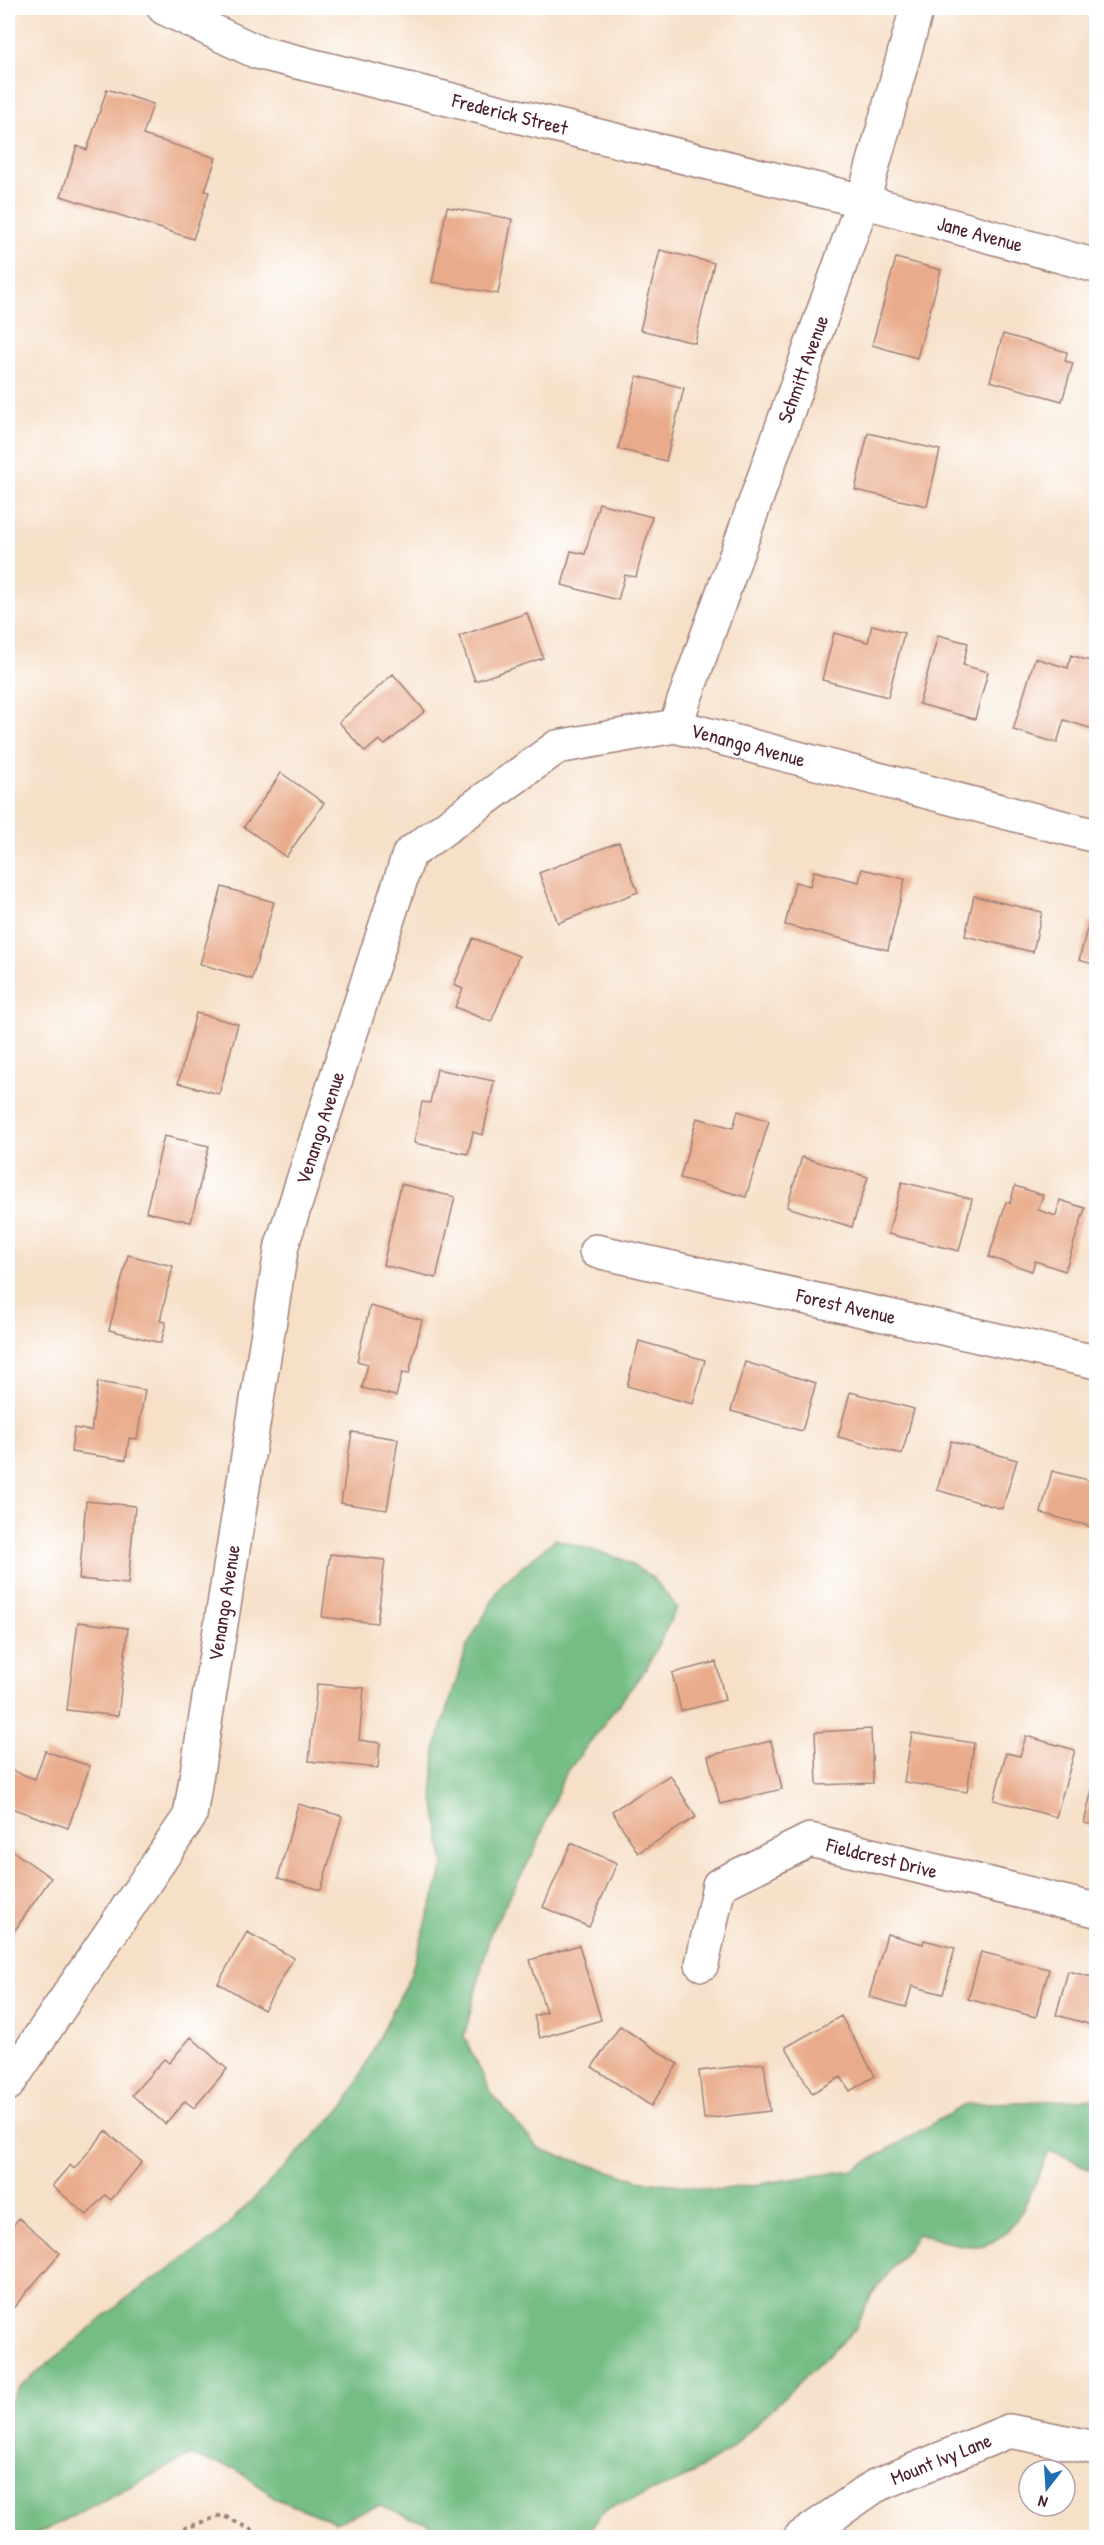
<svg xmlns="http://www.w3.org/2000/svg" width="1104" height="2545" viewBox="0 0 1104 2545" font-family="'Patrick Hand',sans-serif">
  <style>
    .forest { fill: #74bd84; stroke: #5f6e58; stroke-width: 1.5 }
    .building { fill: #e9ab8b }
    .lines { fill: none; stroke-linecap: round; stroke-linejoin: round }
    .minor-casing { stroke: #a0807a; stroke-width: 36 }
    .path { stroke: #a0807a; stroke-width: 4; stroke-dasharray: 4.5 4.5; stroke-linecap: butt }
    .minor { stroke: #fff; stroke-width: 33 }
    .labels { text-anchor: middle; stroke-width: 4.5; stroke-linejoin: round; paint-order: stroke }
    .street-label { font-size: 20px; fill: #4a1f2b; stroke: #fff }
  </style>
  <rect width="100%" height="100%" fill="#fff"/>
  <filter id="ink" filterUnits="userSpaceOnUse"><feTurbulence type="fractalNoise" baseFrequency=".0167" numOctaves="2"/><feDisplacementMap in="SourceGraphic" scale="12" xChannelSelector="R" yChannelSelector="G"/><feConvolveMatrix kernelMatrix="1 2 1 2 8 2 1 2 1" color-interpolation-filters="sRGB"/></filter>
  <filter id="wash" filterUnits="userSpaceOnUse"><feTurbulence type="fractalNoise" baseFrequency=".008" numOctaves="4" result="noise"/><feDisplacementMap in="SourceGraphic" scale="24" xChannelSelector="R" yChannelSelector="G"/><feGaussianBlur stdDeviation="1.35" result="paint"/><feColorMatrix in="noise" values="0 0 0 0 0 0 0 0 0 0 0 0 0 0 0 0 0 1.4 0 .05"/><feComposite in="paint" operator="in"/></filter>
  <g filter="url(#wash)">
    <rect width="100%" height="100%" fill="#f6e0c8"/>
    <path class="forest" d="M555,1539L622,1559L652,1577L677,1607L647,1667L564,1776L535,1850L491,1931L464,2037L493,2096L539,2149L638,2180L719,2190L853,2170L966,2104L1096,2099V2173L1067,2157L1049,2152C1034,2183 1017,2243 977,2246C958,2247 936,2238 918,2234L871,2296L855,2329L727,2452L679,2481L606,2509L584,2537H430L431,2525L379,2506L334,2522L277,2499L236,2469L189,2456L32,2537H8V2403L19,2388L127,2298L216,2237L346,2104L410,1976L444,1865L433,1791L435,1750L467,1646L502,1584Z"/>
    <g id="blocks">
      <path class="building" d="M107,89L153,104L143,135L216,158L205,191L209,192L193,239L61,196L77,146L87,150Z
        M447,207L512,219L498,294L432,282Z
        M660,250L714,263L695,343L640,330Z
        M896,258L941,270L917,358L872,345Z
        M1003,334L1067,352L1065,361L1073,363L1062,401L990,381Z
        M637,376L684,388L666,461L618,449Z
        M868,433L940,450L927,506L855,490Z
        M599,503L652,517L636,577L625,575L618,600L562,585L571,551L585,554Z
        M527,613L543,658L475,681L459,636Z
        M872,625L904,633L888,697L822,680L834,633L868,642Z
        M938,635L968,643L963,665L988,672L975,719L919,704Z
        M1071,655L1096,663V730L1064,720L1057,743L1013,730L1035,658L1068,668Z
        M393,674L425,711L385,745L379,740L365,752L339,722Z
        M281,773L324,803L286,857L244,827Z
        M619,842L638,892L558,923L539,873Z
        M862,869L905,879L888,950L785,925L795,882L810,886L814,871L859,882Z
        M222,887L274,902L252,979L200,964Z
        M974,896L1042,912L1033,952L965,936Z
        M1089,921L1096,923V965L1079,960Z
        M473,938L519,956L491,1022L455,1007L463,989L454,985Z
        M196,1013L238,1024L219,1094L178,1083Z
        M437,1069L494,1081L483,1135L473,1132L468,1154L414,1143L422,1102L430,1103Z
        M738,1111L769,1121L746,1197L680,1178L697,1118L733,1128Z
        M164,1136L209,1146L191,1222L146,1212Z
        M802,1157L868,1177L852,1227L787,1207Z
        M902,1182L972,1199L959,1251L888,1234Z
        M401,1184L455,1197L436,1278L383,1265Z
        M1015,1186L1043,1195L1038,1210L1056,1216L1060,1200L1085,1208L1065,1271L1035,1261L1032,1271L989,1257L1006,1202L1010,1203Z
        M128,1255L173,1266L160,1321L166,1322L161,1343L109,1330Z
        M370,1306L422,1320L409,1374L402,1373L396,1396L362,1388L368,1364L357,1361Z
        M639,1341L705,1360L693,1404L627,1386Z
        M745,1362L816,1383L802,1431L731,1411Z
        M98,1382L145,1390L137,1439L129,1438L126,1460L71,1452L74,1428L91,1431Z
        M850,1392L914,1409L902,1454L838,1437Z
        M352,1432L398,1439L387,1510L341,1503Z
        M951,1441L1017,1460L1002,1509L937,1490Z
        M1052,1471L1096,1482V1528L1041,1513Z
        M86,1501L135,1506L128,1584L79,1579Z
        M330,1554L385,1560L377,1623L322,1617Z
        M78,1622L128,1628L118,1716L67,1710Z
        M716,1662L725,1700L681,1711L672,1673Z
        M317,1684L364,1688L359,1740L380,1743L378,1768L309,1761Z
        M871,1729L873,1783L817,1785L815,1732Z
        M912,1733L974,1743L967,1792L904,1782Z
        M1026,1736L1075,1750L1056,1817L994,1800L1006,1753L1020,1756Z
        M771,1741L782,1789L720,1804L708,1756Z
        M45,1751L90,1766L68,1828L8,1807V1769L35,1779Z
        M1096,1773V1826L1084,1823Z
        M670,1775L696,1817L638,1853L612,1811Z
        M298,1804L342,1816L321,1890L278,1878Z
        M571,1843L617,1863L589,1927L543,1907Z
        M10,1849L51,1878L8,1940V1853Z
        M247,1932L294,1958L264,2010L218,1983Z
        M887,1934L923,1944L924,1940L955,1948L943,1994L912,1986L906,2007L869,1997Z
        M579,1945L601,2020L540,2038L534,2016L546,2012L530,1960Z
        M981,1952L1049,1969L1036,2017L968,1999Z
        M1068,1971L1096,1978V2026L1056,2015Z
        M841,2016L875,2076L850,2091L841,2077L812,2093L786,2047Z
        M620,2026L678,2064L651,2106L592,2067Z
        M191,2037L227,2069L194,2108L185,2101L165,2124L132,2095L164,2059L169,2063Z
        M764,2063L770,2111L704,2119L699,2071Z
        M106,2131L142,2162L111,2200L105,2195L87,2215L52,2186L70,2165L74,2169Z
        M19,2218L60,2253L10,2312L8,2310V2232Z"/>
    </g>
  </g>
  <g filter="url(#ink)">
    <use href="#blocks" fill-opacity="0" stroke="#a0807a" stroke-width="1.5"/>
    <g class="lines">
      <defs>
        <path id="minor" d="M164,8L257,52L863,201L1096,266
          M675,726L863,201L917,8
          M596,1251L1096,1362
          M702,1964L719,1885L810,1840L1096,1910
          M8,2084L190,1816L282,1245L409,854L557,747L675,726L1096,836
          M800,2538L875,2486L1009,2431L1096,2448"/>
      </defs>
      <use href="#minor" class="minor-casing"/>
      <path class="path" d="M180,2538L185,2528L222,2515L267,2538"/>
      <use href="#minor" class="minor"/>
    </g>
  </g>
  <g class="labels">
    <g class="street-label">
      <text transform="translate(510 114) rotate(14)" y="7">Frederick Street</text>
      <text transform="translate(980 234) rotate(15)" y="7">Jane Avenue</text>
      <text transform="translate(803 369) rotate(-70)" y="7">Schmitt Avenue</text>
      <text transform="translate(748 745) rotate(15)" y="7">Venango Avenue</text>
      <text transform="translate(320 1128) rotate(-72)" y="7">Venango Avenue</text>
      <text transform="translate(846 1306) rotate(13)" y="7">Forest Avenue</text>
      <text transform="translate(224 1603) rotate(-81)" y="7">Venango Avenue</text>
      <text transform="translate(882 1858) rotate(14)" y="7">Fieldcrest Drive</text>
      <text transform="translate(941 2459) rotate(-22)" y="7">Mount Ivy Lane</text>
    </g>
  </g>
  <rect width="1104" height="2545" fill="none" stroke="#fff" stroke-width="30"/>
  <g transform="translate(1047 2488) rotate(197)"><circle r="28" fill="#ffffff" stroke="#b7a5aa" stroke-width="1.5"/>
  <path d="M0-4.5L10 22L0 15L-10 22Z" fill="#1f6fb2"/>
  <text y="-9" font-size="16" font-weight="bold" text-anchor="middle" fill="#4a1f2b">N</text>
  </g>
</svg>
